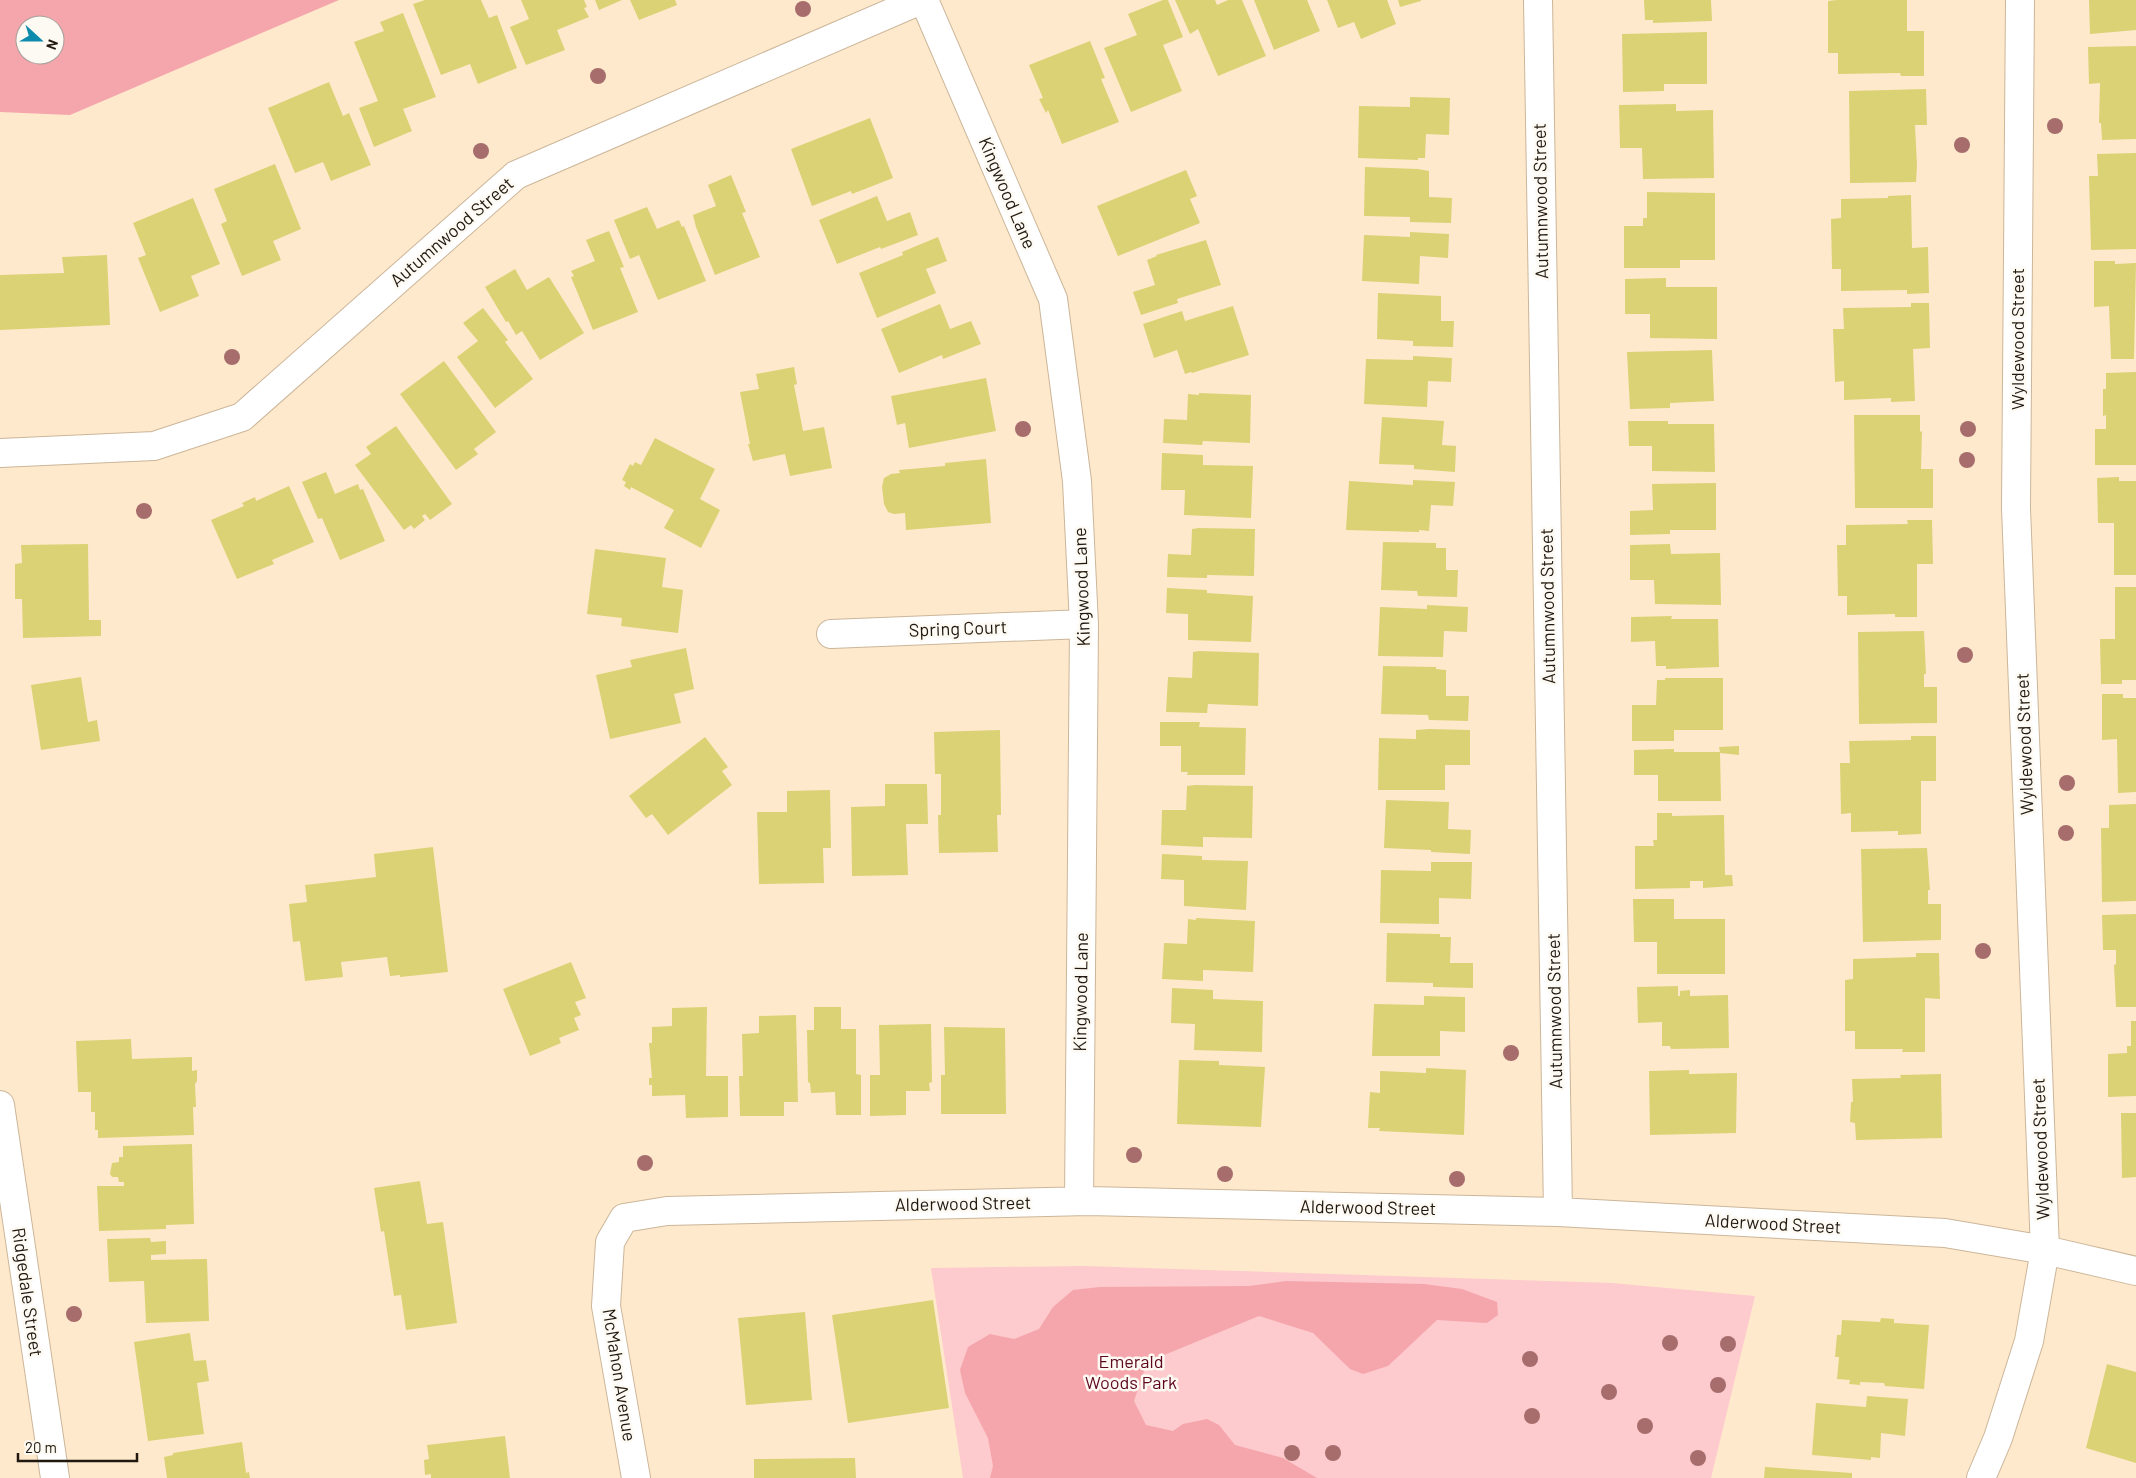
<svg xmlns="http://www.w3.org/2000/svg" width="2136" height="1478" viewBox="0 0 2136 1478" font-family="Barlow,sans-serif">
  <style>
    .green { fill: #fdcacd }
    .forest { fill: #f5a6ac; fill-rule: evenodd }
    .building { fill: #dbd275 }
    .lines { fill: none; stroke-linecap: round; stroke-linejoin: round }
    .minor-casing { stroke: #cbb69a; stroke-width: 30 }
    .minor { stroke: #fff; stroke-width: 28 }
    .tree { fill: #a66d6c }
    .labels { text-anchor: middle; stroke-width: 5; stroke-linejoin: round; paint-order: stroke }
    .street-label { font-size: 18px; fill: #21190f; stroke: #fdf9f3 }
    .park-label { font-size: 18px; fill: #5e071e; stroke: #fdf9f3 }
  </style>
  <rect width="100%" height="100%" fill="#ffe9cc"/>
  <path class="green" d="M1083,1266L1612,1283L1755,1296L1711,1478H963L931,1268Z"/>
  <path class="forest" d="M0,0H339L70,115L0,112ZM25,25H55V55H25Z
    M1286,1281L1424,1284L1462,1289L1497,1302L1498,1315L1487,1323L1437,1320L1388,1366L1363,1374L1350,1369L1313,1333L1259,1316L1147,1362L1134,1401L1146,1425L1173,1431L1183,1424L1207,1419L1219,1425L1235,1445L1283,1458L1317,1478H990L993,1466L988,1438L965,1393L960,1370L968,1347L990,1334L1014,1339L1039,1329L1053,1307L1073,1290L1100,1287L1249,1286Z"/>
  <path class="building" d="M425,0H481L489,18L497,15L517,68L478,84L470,64L441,75L413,4Z
    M521,0H584L587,7L584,8L589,17L557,30L565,50L526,65L510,27L529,19Z
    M595,0H622L599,10Z
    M630,0H675L677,5L639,20Z
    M1163,0H1168L1183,37L1163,45L1182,91L1131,112L1104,48L1137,35L1128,14Z
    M1175,0H1215L1217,5L1228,0H1242L1266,56L1218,76L1198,29L1190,34Z
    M1254,0H1307L1320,31L1274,50Z
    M1327,0H1387L1396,24L1361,39L1354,22L1338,28Z
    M1398,0H1421V1L1400,7Z
    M1644,0H1711L1712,21L1653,23V20H1645Z
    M1837,0H1907V31H1924V76H1901L1900,73L1838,74V53H1828V1Z
    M2089,0H2136V30L2090,34Z
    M403,13L436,97L403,109L412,131L374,147L359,108L378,101L354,42L384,31L380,22Z
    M1707,32V84H1664V91L1623,92L1622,34Z
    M1090,41L1105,78L1101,79L1119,122L1062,144L1048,110L1046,113L1039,99L1043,98L1029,65Z
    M2136,46V139L2102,140L2101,123H2099L2100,83L2089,84L2088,47Z
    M329,82L343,116L349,113L371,165L331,181L323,162L295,173L268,108Z
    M1926,89L1927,125H1915L1917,165L1916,182L1850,183L1849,91Z
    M1410,97L1450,98L1449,135L1426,134L1425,158H1418V160L1358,158L1359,106L1410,107Z
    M1676,104V111L1713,110L1714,178L1643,179L1642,148H1620L1619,105Z
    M870,118L893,178L852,194L851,191L812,206L791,149Z
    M2136,153V249L2091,250L2089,176H2098L2097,154Z
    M275,164L301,229L273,241L281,260L242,276L221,224L227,221L214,189Z
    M1365,167L1418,169L1429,171V197L1452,198L1451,223L1410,222V217L1364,216Z
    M1186,170L1197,196L1190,199L1200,223L1118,256L1097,206Z
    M731,175L746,212L742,213L760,257L715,275L696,227L693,215L716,206L708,185Z
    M1647,192L1715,193V260H1680V268H1624V226H1643V218H1647Z
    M1911,195L1912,248L1928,247L1929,293L1907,294V290L1841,291V269H1832L1831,219L1841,218V199L1888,198V196Z
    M877,196L887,221L910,212L918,235L881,249L880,247L837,264L819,220Z
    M193,198L220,264L191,276L199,296L160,312L138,258L146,255L133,223Z
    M647,207L657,229L679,220L682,227L684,226L706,281L658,300L639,255L630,259L614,220Z
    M609,231L624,267L620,268L638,312L593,330L571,277L574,276L571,271L595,261L586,240Z
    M1410,232L1449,234L1448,258L1420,256L1419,284L1362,281L1364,235L1410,237Z
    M938,237L947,261L926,269L936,293L877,318L859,273L903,255L902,252Z
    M1206,240L1221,285L1177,299L1178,303L1141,315L1133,292L1155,285L1147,260L1157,256L1156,255Z
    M107,255L110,325L0,330V275L64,273L62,257Z
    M2094,261H2115V264L2136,263L2134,359H2111L2109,306L2094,307Z
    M515,269L527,290L549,277L584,333L540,360L522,331L516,335L508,321L506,322L485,287Z
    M1666,278V287H1717V339L1650,338V314H1625V279Z
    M1378,293L1441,296V321H1454L1453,347L1413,346V341L1377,339Z
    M1911,303H1929L1930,348L1913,349L1915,401L1891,402V398L1844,400V381L1835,382L1833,329H1844L1843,308L1911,307Z
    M940,304L950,329L971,321L981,344L943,359L942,355L899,373L881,329Z
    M1233,306L1249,355L1192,373L1191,372L1185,374L1177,350L1154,358L1143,324L1182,311L1185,321Z
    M483,308L508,340L505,342L533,379L495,408L457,357L478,341L463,323Z
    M1712,350L1714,401L1670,403V408L1630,409L1627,352Z
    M1413,356L1452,358L1451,382L1428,381L1427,407L1364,404L1366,359L1413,360Z
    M444,361L496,432L474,449L478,454L456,470L400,394Z
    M794,367L797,384L794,385L803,431L824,427L832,468L790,476L785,454L753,461L748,444H750L740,392L759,389L756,374Z
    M2136,372V465H2095V429H2106V415L2103,416V389H2106V373Z
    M986,378L996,431L909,448L905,423L897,425L891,396Z
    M1199,393L1251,395L1250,443L1203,441L1202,445L1163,443L1164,419L1187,420L1188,394L1199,395Z
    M1854,415H1920V432L1922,431L1921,469H1933V508H1855Z
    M1382,417L1444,421L1442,445L1456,446L1455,472L1414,469V465L1379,464Z
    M1628,421H1668V424H1714L1715,472L1652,471V446H1629Z
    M396,426L452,504L430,520L425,514L422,516L425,520L414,529L411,525L404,530L355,465L371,454L366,447Z
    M655,438L715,469L700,499L720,510L701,548L664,528L674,510L631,487L630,490L624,486L626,482L622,480L630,464L633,466L635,462L641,465Z
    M1162,453L1203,455V465L1253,466L1251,518L1184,515L1185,490H1161Z
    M986,459L991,523L906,530L905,513L894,514L888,512L884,504L882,487L884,478L891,474L900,473L899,470L945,466V463Z
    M326,472L335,494L358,484L360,490L363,489L385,541L340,560L322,518L318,519L302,482Z
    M2119,477V481H2136V575H2114V523H2098L2097,478Z
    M1413,480L1455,482L1453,506L1431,505L1429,531L1419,530V532L1346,530L1349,481L1413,485Z
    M1716,483V530H1670V534L1630,535V511L1653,510L1652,484Z
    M289,486L314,542L272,560L274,564L237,579L211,520L244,506L242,503L255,497L256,501Z
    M1907,520H1932L1933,564H1917V617H1895V614L1847,615V596H1838L1837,545H1846V525L1908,524Z
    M1199,528L1255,529L1254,576L1207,575V578L1167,577L1168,554L1191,555L1192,529Z
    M1383,542L1436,543V548H1446V570H1458L1457,597L1418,596L1417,591L1381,590Z
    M88,544L89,620H101V636L23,638L22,599H15V564L22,563L21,545Z
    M1670,544L1671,554L1720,553L1721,605L1655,604L1654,580H1630V545Z
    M595,549L666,558L662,587L683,590L678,633L621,626L622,618L587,614Z
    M2115,587H2136V680H2122V684H2101L2100,639H2115Z
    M1167,588L1207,590V593L1253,596L1251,642L1188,640V614L1166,613Z
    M1427,605L1468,607L1467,632L1444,631L1443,657L1378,656L1380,607L1427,609Z
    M1672,616L1671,619H1718L1719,667L1666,669V666H1656L1655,641L1631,642V617Z
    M1924,631L1926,674H1924V687H1937V723L1859,724L1858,632Z
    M686,648L694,689L674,694L681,723L610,739L596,675L632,667L630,660Z
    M1199,651L1259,653L1258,706L1208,704L1207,713L1166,712L1168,677L1192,678L1193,652Z
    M1383,666L1436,667V669L1446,670V696H1469L1468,721L1429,720L1428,715L1381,714Z
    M81,677L88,722L97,720L100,741L41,750L31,685Z
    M1665,678H1723V730H1674V741H1632V705H1656L1657,680H1665Z
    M2102,694H2123V698H2136V792L2118,793L2117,739L2102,740Z
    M1160,722H1200L1199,727L1246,728L1245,775H1187L1188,772H1181V746H1160Z
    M1429,729L1470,730V765H1445V790H1378L1379,738L1416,739V730Z
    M1000,730L1001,815H997L998,852L939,853L938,815H941V774H935L934,732Z
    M1911,736H1936V781H1921V834L1898,835V831L1851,832V813L1841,814L1840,763H1850L1849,741L1911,740Z
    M705,737L728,767L722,771L732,785L668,835L652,814L646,818L629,796Z
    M1739,746V755L1720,753L1721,801H1658V775H1634V750L1674,749V752H1720L1719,747Z
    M885,784H927L928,824H906L908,875L852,876L851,807L885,806Z
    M1195,785L1253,786L1252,838L1203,837V847L1161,845L1162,810H1186L1187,786Z
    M830,790L831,848H823L824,883L759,884L757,812H787V791Z
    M1386,800L1449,802L1448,829L1471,830L1470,854L1431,852V850L1384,848Z
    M2136,804V901L2102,902L2101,828H2109V805Z
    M1657,813H1672V816L1724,815L1725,875H1732L1733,886L1703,888V881H1690V888L1635,889V846H1654L1653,840H1657Z
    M433,847L448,972L400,977V975L390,976L387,957L341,962L343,977L305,981L300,941L293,942L289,904L307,902L305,885L376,877L374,854Z
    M1927,848L1930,890H1928V904H1941V940L1863,942L1861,849Z
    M1162,854L1202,856V860L1248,861L1246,910L1184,906V880L1161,879Z
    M1431,862H1472L1471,899L1439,898V924L1380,923L1381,870L1431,871Z
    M1633,899H1674V919H1725V974H1657V942H1634Z
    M2136,914V1007H2116L2114,965L2116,964V950H2103L2102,915Z
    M1196,918L1255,921L1253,972L1203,970V981L1162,979L1164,943L1187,944L1188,919L1196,920Z
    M1387,933L1440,934V937H1451L1450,963H1473V988L1433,987V983L1386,982Z
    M1916,953H1939L1940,999L1925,998V1052H1902L1903,1049H1855V1031H1845V980L1853,979V959L1916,957Z
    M571,962L586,998L575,1002L581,1015L574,1018L579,1030L559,1038L561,1043L530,1056L503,989Z
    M1678,986V996H1680V991L1690,990V996L1728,995L1729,1048L1671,1049L1670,1046H1662V1022L1638,1023L1637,987Z
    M1172,988L1213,990V999L1263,1001L1262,1052L1194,1050L1195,1024L1171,1023Z
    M1424,996L1465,997V1032L1440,1031V1056H1372L1374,1004L1424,1005Z
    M707,1007L706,1076H728V1117L686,1118L685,1095L652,1096V1085H649V1078H652L649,1043H652V1027L672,1026V1008Z
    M814,1007H841V1029H856V1074L861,1075V1115H836L835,1092L811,1093L810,1083L808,1082L807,1030H814Z
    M796,1015L798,1102H784V1116H740L739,1076H743L742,1034L759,1033V1016Z
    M2131,1021H2136V1096L2108,1097V1054L2127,1053V1046H2131Z
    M931,1024L932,1082L929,1083L930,1091H906V1115L870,1116V1075H880L879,1025Z
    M944,1027L1005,1028L1006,1114H941V1075H945Z
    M131,1039L132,1059L192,1057V1071L197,1070V1081L195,1084L196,1107H193L194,1135L98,1138V1130H95V1112H91V1092H78L76,1041Z
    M1179,1060L1219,1061V1065L1265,1067L1261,1127L1177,1124Z
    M1426,1068L1466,1070L1464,1135L1379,1131L1380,1128H1368L1370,1092L1380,1093V1071L1426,1073Z
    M1689,1070V1074L1737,1073L1736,1133L1650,1135L1649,1071Z
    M1941,1074L1942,1138L1856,1140L1855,1123L1850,1122L1851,1102H1853L1852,1079L1901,1078L1900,1075Z
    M2121,1113H2136V1177L2122,1178Z
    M192,1144L194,1224L166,1225V1229L99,1231L97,1186H124V1182H119L118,1177H112L110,1174L112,1163L119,1162V1157H123V1146Z
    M420,1181L427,1224L443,1222L457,1323L406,1330L401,1295L394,1296L384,1231L381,1232L374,1188Z
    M150,1238L151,1242L166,1241V1254L151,1255V1260L207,1259L209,1321L146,1323L144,1281L109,1282L107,1239Z
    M933,1300L949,1408L848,1423L832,1315Z
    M805,1312L812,1400L746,1405L738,1318Z
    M1881,1318L1894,1319V1323L1929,1325L1924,1389L1885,1386L1884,1383L1860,1382V1385L1849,1384L1850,1380L1837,1379L1839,1357H1835L1837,1335H1841L1842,1320L1880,1322Z
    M190,1333L194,1361L206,1360L209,1381L197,1383L204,1434L148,1441L134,1342Z
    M2107,1364L2136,1372V1463L2086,1448Z
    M1867,1396L1908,1399L1905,1436L1881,1433L1880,1458L1871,1457V1460L1812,1455L1816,1403L1866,1407Z
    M505,1436L510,1478H431V1474L425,1475L424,1460L429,1459L427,1445Z
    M242,1442L246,1473L249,1472L250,1478H167L164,1457L173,1455V1453Z
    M855,1458L856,1478H754V1459Z
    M1765,1467L1852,1473V1478H1764Z"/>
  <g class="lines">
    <defs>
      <path id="minor" d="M924,0L1053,299L1077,481L1084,624L1079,1201
        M1538,0L1558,1212
        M0,453L154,446L242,417L516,175L921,0
        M831,634L1084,624
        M0,1105L55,1478
        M636,1478L606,1306L610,1242L624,1218L667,1211L1088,1201L1558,1212L1945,1233L2045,1250L2136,1271
        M1981,1478L1998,1438L2029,1341L2045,1250L2016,508L2020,0"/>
    </defs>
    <use href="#minor" class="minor-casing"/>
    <use href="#minor" class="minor"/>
  </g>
  <g class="tree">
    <circle cx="803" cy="9" r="8"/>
    <circle cx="598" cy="76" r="8"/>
    <circle cx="2055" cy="126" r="8"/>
    <circle cx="1962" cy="145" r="8"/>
    <circle cx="481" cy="151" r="8"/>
    <circle cx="232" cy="357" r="8"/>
    <circle cx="1023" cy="429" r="8"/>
    <circle cx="1968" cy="429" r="8"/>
    <circle cx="1967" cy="460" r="8"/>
    <circle cx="144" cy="511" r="8"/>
    <circle cx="1965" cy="655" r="8"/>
    <circle cx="2067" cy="783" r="8"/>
    <circle cx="2066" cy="833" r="8"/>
    <circle cx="1983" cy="951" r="8"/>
    <circle cx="1511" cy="1053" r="8"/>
    <circle cx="1134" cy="1155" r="8"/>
    <circle cx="645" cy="1163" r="8"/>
    <circle cx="1225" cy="1174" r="8"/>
    <circle cx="1457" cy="1179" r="8"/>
    <circle cx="74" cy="1314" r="8"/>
    <circle cx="1670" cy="1343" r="8"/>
    <circle cx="1728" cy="1344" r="8"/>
    <circle cx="1530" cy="1359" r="8"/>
    <circle cx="1718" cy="1385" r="8"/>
    <circle cx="1609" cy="1392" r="8"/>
    <circle cx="1532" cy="1416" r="8"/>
    <circle cx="1645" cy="1426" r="8"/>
    <circle cx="1292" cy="1453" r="8"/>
    <circle cx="1333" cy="1453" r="8"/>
    <circle cx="1698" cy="1458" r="8"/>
  </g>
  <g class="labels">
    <g class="street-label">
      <text transform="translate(1007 193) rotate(67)" y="6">Kingwood Lane</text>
      <text transform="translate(1541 201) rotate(-91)" y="6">Autumnwood Street</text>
      <text transform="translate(452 232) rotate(-41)" y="6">Autumnwood Street</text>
      <text transform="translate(2018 339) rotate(-90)" y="6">Wyldewood Street</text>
      <text transform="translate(1082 587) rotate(-92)" y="6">Kingwood Lane</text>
      <text transform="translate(1548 606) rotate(-91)" y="6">Autumnwood Street</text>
      <text transform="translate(958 629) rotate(-2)" y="6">Spring Court</text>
      <text transform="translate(2025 744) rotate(-92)" y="6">Wyldewood Street</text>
      <text transform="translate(1081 992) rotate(-89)" y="6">Kingwood Lane</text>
      <text transform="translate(1555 1011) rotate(-91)" y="6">Autumnwood Street</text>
      <text transform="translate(2041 1149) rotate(-92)" y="6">Wyldewood Street</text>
      <text transform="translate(963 1204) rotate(-1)" y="6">Alderwood Street</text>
      <text transform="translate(1368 1208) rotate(1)" y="6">Alderwood Street</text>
      <text transform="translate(1773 1224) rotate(3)" y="6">Alderwood Street</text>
      <text transform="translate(27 1292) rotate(82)" y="6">Ridgedale Street</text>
      <text transform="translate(619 1375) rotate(81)" y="6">McMahon Avenue</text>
    </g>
    <g class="park-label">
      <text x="1131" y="1368">Emerald<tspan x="1131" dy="21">Woods Park</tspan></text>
    </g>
  </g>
  <g transform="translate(40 40) rotate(111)"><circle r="24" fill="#fdf9f3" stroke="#a59f98"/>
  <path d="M0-4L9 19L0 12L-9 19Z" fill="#0c8bac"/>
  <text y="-8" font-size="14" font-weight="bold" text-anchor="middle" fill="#21190f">N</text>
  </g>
  <path d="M18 1453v8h119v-8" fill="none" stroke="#21190f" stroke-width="2.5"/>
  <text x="25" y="1453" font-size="15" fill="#21190f" stroke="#fdf9f3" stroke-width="4" paint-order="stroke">20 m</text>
</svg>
